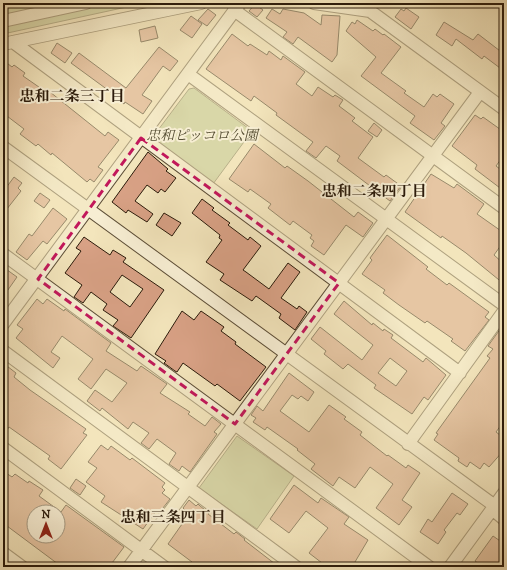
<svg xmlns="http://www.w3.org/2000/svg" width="507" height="570" viewBox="0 0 507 570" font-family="'IM FELL DW Pica','Noto Serif JP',serif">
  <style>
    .green { fill: #bbc591; stroke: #73704e }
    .building { fill: #d8a185; stroke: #2b1b0b; fill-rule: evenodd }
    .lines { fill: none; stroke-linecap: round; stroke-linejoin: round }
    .street-casing { stroke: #5d4e37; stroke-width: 14 }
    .street { stroke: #f7eed3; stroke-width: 12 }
    .marked { fill: none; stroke: #c2185b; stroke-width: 3; stroke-dasharray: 8 5; stroke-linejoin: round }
    .labels { text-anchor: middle; stroke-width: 4; stroke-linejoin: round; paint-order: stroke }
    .park-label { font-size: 14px; font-style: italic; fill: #564e33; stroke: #f7eed3 }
    .neighbourhood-label { font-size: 15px; font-weight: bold; fill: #2b1b0b; stroke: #f7eed3 }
  </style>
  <rect width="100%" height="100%" fill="#f3e5bc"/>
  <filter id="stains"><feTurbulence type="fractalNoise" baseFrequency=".005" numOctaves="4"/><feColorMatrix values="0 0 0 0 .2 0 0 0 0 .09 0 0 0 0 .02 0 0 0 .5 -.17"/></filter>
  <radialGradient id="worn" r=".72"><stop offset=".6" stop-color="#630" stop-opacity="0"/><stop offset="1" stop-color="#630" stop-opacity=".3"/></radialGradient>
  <path class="green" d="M3,3H145L3,34Z
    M194,88L252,131L213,184L152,138L189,89Z
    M237,436L294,476L257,529L199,488Z"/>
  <path class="building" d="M255,4L263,10L257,17L249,11Z
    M406,8L419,17L411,29L395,17L401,9L404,11Z
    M208,9L216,15L207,26L198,20Z
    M272,9L280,14L283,9L304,13L321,25L322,15L340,16L337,55L332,62L298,37L293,44L283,37L287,32L266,18Z
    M191,16L202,24L192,38L180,30Z
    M357,20L373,31L375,29L383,35L384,34L401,47L381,73L406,91L404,93L424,107L433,94L437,97L440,94L454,104L441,123L445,126L434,140L410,123L415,116L361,76L376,57L346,31L352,22L355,24Z
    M444,22L473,40L478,34L504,54V71L484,56L482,59L456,39L452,46L436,35Z
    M155,26L158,38L141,42L139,30Z
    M232,34L248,46L250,44L267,55L269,51L281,60L283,56L305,72L296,84L312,96L318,87L333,97L335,95L343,100L339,106L355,118L352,121L373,137L358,158L384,177L386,175L401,186L390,201L337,161L340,156L326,146L316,158L306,151L313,142L276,115L277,113L254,96L251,101L206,69Z
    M57,43L72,53L65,63L51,53Z
    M159,47L178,61L170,71L163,66L142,95L152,101L143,114L125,102L124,104L120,101L111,95L112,93L71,63L79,53L126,88Z
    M3,60L12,67L14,65L25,73L23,76L49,94L50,92L105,136L108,132L119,140L98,167L103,170L94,182L90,179L87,182L52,153L51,155L38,144L36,146L20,134L24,129L3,113Z
    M475,115L481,119L483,117L504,132V155L496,166L504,172V191L475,169L477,165L452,146Z
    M374,123L382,130L377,137L368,131Z
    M254,144L285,168L287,166L308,181L354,217L358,212L373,223L363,237L346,225L324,255L311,246L314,241L310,238L312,235L293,221L290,225L268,208L271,204L250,189L248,192L229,179Z
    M148,152L168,169L166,171L176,178L165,192L161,189L158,193L147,185L135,201L153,214L147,222L128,210L126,213L112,202Z
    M431,174L454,188L457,184L484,204L477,214L504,233V241L494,255L504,264V284L466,253L442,236L441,238L405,212Z
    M14,177L22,183L18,188L21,191L3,214V192Z
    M40,193L50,200L44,208L34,201Z
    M202,199L214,208L212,210L230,223L228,225L248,240L250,237L261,246L243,270L246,272L269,289L288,263L300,272L281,298L297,309L299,306L307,312L295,330L279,318L281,314L256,296L252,301L220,280L224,274L206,262L222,240L219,238L220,235L192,213Z
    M53,208L67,219L47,244L43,241L27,260L16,252L29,234L32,236Z
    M164,213L181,223L172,236L156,225Z
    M387,235L428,267L426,269L447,285L449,283L489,312L485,317L489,320L465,351L451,341L453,339L427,321L425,323L399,305L383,293L385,290L362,274L372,260L370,258Z
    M84,237L110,255L113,250L126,258L123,262L164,290L131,338L113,326L118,320L103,310L107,304L91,292L83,303L74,297L82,285L65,273L81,251L76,248ZM122,275L143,289L130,307L110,292Z
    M3,267L17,277L3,297Z
    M37,299L43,304L47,299L64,311L65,309L111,343L106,351L137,371L141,366L167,384L160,393L190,412L188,414L205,426L212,417L221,424L214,432L217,434L190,472L182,466L179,471L169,464L176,453L157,439L149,449L141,443L149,433L133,422L128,429L102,408L100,411L87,401L95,390L112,402L127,383L106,369L91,389L78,379L93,359L62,336L51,352L60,358L53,368L16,338L23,329L17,325Z
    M344,301L372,325L373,323L383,331L384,329L393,335L391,338L423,362L426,358L446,375L428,400L424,397L412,414L374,388L376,385L348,364L343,369L324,354L326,351L311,339L320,327L362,360L373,345L334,314ZM390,358L407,371L396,386L378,373Z
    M182,311L194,320L201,311L224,327L221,331L236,342L235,344L266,367L240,401L217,384L215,386L183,363L177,372L175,371L164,363L166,361L155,354Z
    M501,328L504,331V421L496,432L504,438V450L489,467L484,463L480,469L470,462L467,467L458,461L459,458L434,440L438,434L436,433L490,358L487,356L493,349L488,346Z
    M3,363L16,373L14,377L30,390L86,429L83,433L87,435L61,469L48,459L50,456L9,427L3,436Z
    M289,373L314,392L308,401L301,396L298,399L292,395L280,411L309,432L329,405L346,417L344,419L362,432L360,435L387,456L388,455L406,468L408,465L420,473L402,500L412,507L399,525L376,508L393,484L370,467L355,488L339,477L333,486L311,469L315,464L297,450L298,449L267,427L265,430L253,422L256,418L251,415L257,406L263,411Z
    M101,445L108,450L111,446L130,460L132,458L165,483L162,487L165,490L162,493L170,499L159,513L156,511L143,529L101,502L105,496L86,482L97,468L88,462Z
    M6,473L12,477L15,474L28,483L29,481L43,490L39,496L61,512L66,505L124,547L109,567H62L3,523V478ZM34,512H61L58,516V536H34Z
    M76,479L86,486L80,495L70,488Z
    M294,485L318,503L321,498L349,517L344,524L368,540L352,567H319L322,563L309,553L328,528L306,511L289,533L270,519Z
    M452,493L468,504L460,515L457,513L444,530L446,532L438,544L420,532L428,519L432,522Z
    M189,500L196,506L198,504L200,506L209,513L208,514L234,534L236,532L245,539L244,540L279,567H188L192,562L168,544L187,517L182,513L185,510L183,508Z
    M493,536L503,543L500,547L504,550V567H494L488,563L483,567L475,561Z"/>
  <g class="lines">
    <defs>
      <path id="street" d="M314,3L370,11L504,109
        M234,10L504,208
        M3,21L86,3
        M13,42L460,373
        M3,44L201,3
        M188,74L504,305
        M3,147L495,506
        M3,254L429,567
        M3,324L240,3
        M3,351L296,567
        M408,444L504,311
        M3,448L164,567
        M492,509L504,519
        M3,553L22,567
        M129,567L480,92
        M450,567L504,493"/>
    </defs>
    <use href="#street" class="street-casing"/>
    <use href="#street" class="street"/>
  </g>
  <path d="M0 0H507V570H0ZM141,138L339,283L235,424L38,279Z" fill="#f3e5bc" fill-opacity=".55" fill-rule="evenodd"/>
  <path class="marked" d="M141,138L339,283L235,424L38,279Z"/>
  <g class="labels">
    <g class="park-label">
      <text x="202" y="140">忠和ピッコロ公園</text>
    </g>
    <g class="neighbourhood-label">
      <text x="72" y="101">忠和二条三丁目</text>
      <text x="374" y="196">忠和二条四丁目</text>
      <text x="173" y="522">忠和三条四丁目</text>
    </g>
  </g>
  <rect width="507" height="570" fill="none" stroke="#f3e5bc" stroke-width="16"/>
  <rect x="4" y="4" width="499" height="562" fill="none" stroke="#2b1b0b" stroke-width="2"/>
  <rect x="8" y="8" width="491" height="554" fill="none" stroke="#2b1b0b"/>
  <g transform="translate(46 524)"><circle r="19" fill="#f7eed3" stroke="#a59a83"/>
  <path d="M0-3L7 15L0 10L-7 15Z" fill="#8f2418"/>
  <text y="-6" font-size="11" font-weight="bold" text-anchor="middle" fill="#2b1b0b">N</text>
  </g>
  <rect width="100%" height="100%" filter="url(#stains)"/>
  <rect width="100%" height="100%" fill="url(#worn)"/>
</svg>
